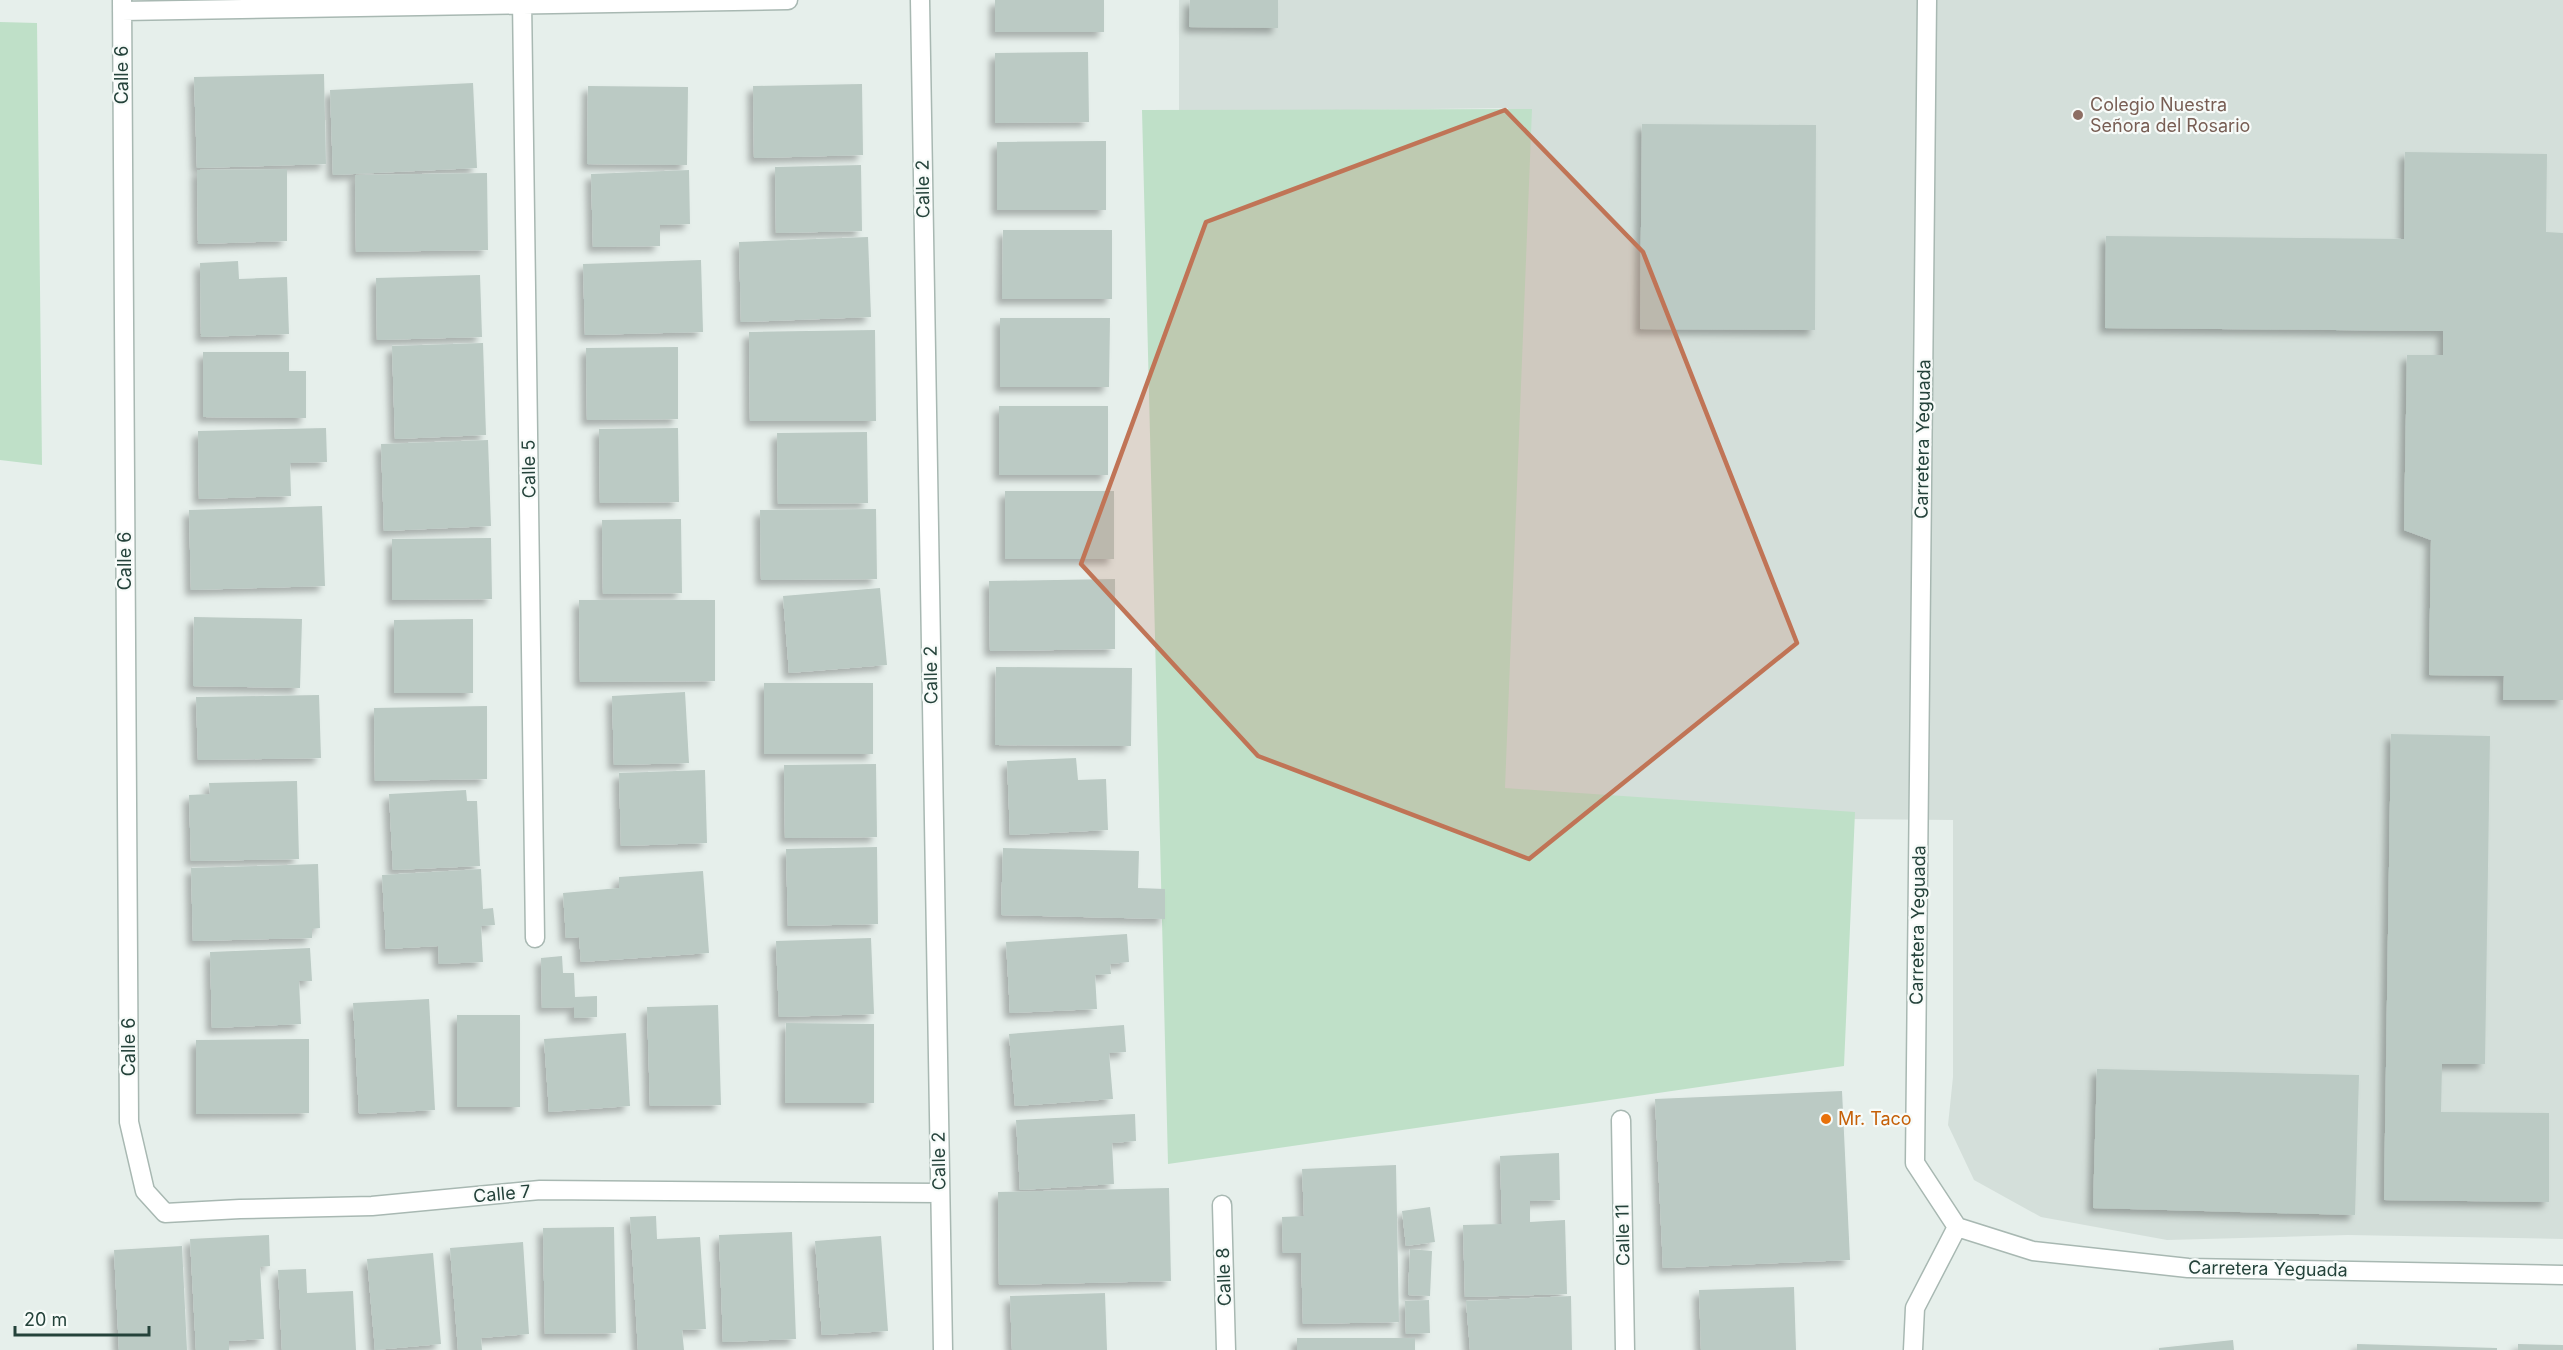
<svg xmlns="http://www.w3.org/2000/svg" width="2563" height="1350" viewBox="0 0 2563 1350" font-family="Inter,sans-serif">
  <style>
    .built { fill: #d4dfda }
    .green { fill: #bfe0c8 }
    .building { fill: #bbcac4; filter: url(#shadow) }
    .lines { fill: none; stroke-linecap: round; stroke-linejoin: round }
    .minor-casing { stroke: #a8b8b2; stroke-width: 21 }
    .minor { stroke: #fff; stroke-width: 18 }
    .marked { fill: #c07456; fill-opacity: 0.2; stroke: #c07456; stroke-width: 4.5; stroke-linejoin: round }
    .education-dot { fill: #8d6e63; stroke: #f7fbf9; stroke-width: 2 }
    .food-dot { fill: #e8710a; stroke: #f7fbf9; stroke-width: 2 }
    .labels { text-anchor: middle; stroke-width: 4.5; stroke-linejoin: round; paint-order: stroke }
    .street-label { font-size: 18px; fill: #24423a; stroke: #f7fbf9 }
    .education-label { font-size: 18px; fill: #785e54; stroke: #f7fbf9; text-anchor: start }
    .food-label { font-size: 18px; fill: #c56008; stroke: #f7fbf9; text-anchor: start }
  </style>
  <defs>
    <filter id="shadow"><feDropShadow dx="-5.5" dy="5.5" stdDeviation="3" flood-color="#0004"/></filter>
  </defs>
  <rect width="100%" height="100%" fill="#e6efeb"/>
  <path class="built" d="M1179,0H2563V1239L2348,1235L2167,1240L2041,1217L1974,1180L1948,1125L1953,1077V820L1848,819L1494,799L1500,624L1508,108L1179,112Z"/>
  <path class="green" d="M0,22L37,23L42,465L0,460Z
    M1532,109L1505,788L1855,812L1844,1066L1168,1164L1142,110Z"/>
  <path class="building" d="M995,0H1104V32H995Z
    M1190,0H1278V28L1189,27Z
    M1088,52L1089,122L995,123V53Z
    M324,74L326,164L197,168L194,77Z
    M473,83L477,168L333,175L330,90Z
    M862,84L863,155L754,158L753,86Z
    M588,86L688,87L687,165L587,164Z
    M1642,124L1816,125L1815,330L1640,329Z
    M1106,141V210H997V142Z
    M2405,152L2547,154L2546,232L2563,233V700H2503L2504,676L2429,675L2431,540L2404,530L2407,355H2443V331L2105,328L2106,236L2404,239Z
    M861,165L862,231L776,233L775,167Z
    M287,169V241L198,244L197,170Z
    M689,170L690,224L660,225V246L593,247L591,174Z
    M487,173L488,250L356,252L355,175Z
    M1003,230H1112V299H1002Z
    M868,237L871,317L741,322L739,242Z
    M701,260L703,332L585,335L583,264Z
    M238,261L239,279L287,277L289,334L201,337L200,263Z
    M480,275L482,337L377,340L376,278Z
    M1000,318H1110L1109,387H1000Z
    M875,330L876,421H750L749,332Z
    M483,343L486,435L395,439L392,346Z
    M678,347V419L587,420L586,348Z
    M203,352H289V371H306V418L203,417Z
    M999,406H1108V475H999Z
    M326,428L327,462L290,463L291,496L199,499L198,431Z
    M678,428L679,502L600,503L599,429Z
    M867,432L868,503L778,504L777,433Z
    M488,440L491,526L384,531L381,444Z
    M1005,491H1114V559H1005Z
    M322,506L325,586L191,590L189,510Z
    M876,509L877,579L761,580L760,510Z
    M681,519L682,593L603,594L602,520Z
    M491,538L492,599L392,600V539Z
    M1115,579V649L990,651L989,581Z
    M880,588L887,665L789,673L783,596Z
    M579,600H715V681L580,682Z
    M194,617L302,619L300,688L193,686Z
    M473,619V693H394V620Z
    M996,667L1132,668L1131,746L995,745Z
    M764,683H873V754H764Z
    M685,692L689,763L614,765L612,696Z
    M319,695L321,758L198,760L196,697Z
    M487,706V779L375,781L374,708Z
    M2391,734L2490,736L2485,1064H2442L2441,1112L2549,1113V1202L2384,1200Z
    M1076,758L1078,780L1106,779L1108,830L1010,835L1007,761Z
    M876,764L877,837L785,838L784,765Z
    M705,770L707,843L621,846L619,773Z
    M297,781L299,859L191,861L189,795L210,794L209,783Z
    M466,790L467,801H477L480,866L393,870L389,794Z
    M877,847L878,924L788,926L786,849Z
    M1003,848L1139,851L1138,888L1165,889V919L1001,915Z
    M318,864L320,928L312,929V938L193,941L191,868Z
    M481,869L483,909L493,908L495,925L481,926L483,962L439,964L438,946L386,949L382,875Z
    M703,871L709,953L581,962L579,937L566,938L563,893L619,888V877Z
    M1127,934L1129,962L1110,964L1111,974L1095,975L1097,1009L1010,1013L1006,942Z
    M871,938L874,1014L779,1017L776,941Z
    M310,948L312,981H299L301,1024L212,1028L210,952Z
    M562,956L563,973H574L575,997L597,996V1017L574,1018V1007L542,1008L541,958Z
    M429,999L435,1110L359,1114L353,1003Z
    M718,1005L721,1105L650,1106L647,1007Z
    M457,1015H520V1107H457Z
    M786,1023L874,1024V1103H785Z
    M1124,1025L1126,1052L1109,1053L1113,1099L1015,1106L1009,1034Z
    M626,1033L630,1106L549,1112L544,1039Z
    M309,1039V1113L196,1114V1040Z
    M2097,1069L2359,1075L2355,1215L2093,1208Z
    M1842,1091L1850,1260L1663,1268L1655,1099Z
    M1135,1114L1136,1141L1112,1143L1114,1184L1020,1190L1016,1120Z
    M1559,1153L1560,1200L1530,1201V1222L1565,1220L1567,1294L1465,1297L1463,1225L1502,1224L1500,1156Z
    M1396,1165L1399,1322L1303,1324L1301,1253H1283L1282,1217L1304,1216L1302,1169Z
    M1169,1188L1171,1281L999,1285L998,1192Z
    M1430,1207L1435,1242L1406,1246L1402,1211Z
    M656,1216L657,1239L700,1237L706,1329L682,1330L684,1350H638L630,1217Z
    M614,1227L616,1333L545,1334L543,1228Z
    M792,1232L796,1339L723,1342L719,1235Z
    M269,1235L270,1266L260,1267L264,1339L229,1341V1350H196L190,1239Z
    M881,1236L888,1331L822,1335L815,1241Z
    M523,1242L529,1334L481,1338L482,1350H458L450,1248Z
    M182,1246L187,1350H119L114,1250Z
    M1410,1249L1432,1251L1430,1296L1408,1295Z
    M433,1253L441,1344L375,1350L367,1259Z
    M306,1269L307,1293L353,1291L356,1350H282L278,1270Z
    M1794,1287L1796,1350H1701L1699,1290Z
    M1105,1293L1107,1350H1012L1010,1296Z
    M1571,1296L1572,1350H1470L1466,1301Z
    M1429,1300L1430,1333L1406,1334L1405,1301Z
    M1297,1338H1415V1350H1297Z
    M2233,1340L2234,1350H2159V1348Z
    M2357,1344L2497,1348V1350H2357Z
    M2518,1344L2563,1345V1350H2518Z"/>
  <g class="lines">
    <defs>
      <path id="minor" d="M122,0L129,1122L145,1191L165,1213L240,1209L372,1206L540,1190L939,1193
        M522,0L535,938
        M920,0L943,1350
        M1927,0L1915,1163L1957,1227L2033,1251L2188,1268L2563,1275
        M122,11L788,0
        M1621,1120L1625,1350
        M1222,1205L1226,1350
        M1913,1350L1915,1308L1957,1227"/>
    </defs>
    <use href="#minor" class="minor-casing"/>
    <use href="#minor" class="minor"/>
  </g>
  <path class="marked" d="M1505,110L1643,252L1797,643L1529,859L1258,756L1081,564L1206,222Z"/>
  <circle class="education-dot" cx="2078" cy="115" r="6"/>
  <circle class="food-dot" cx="1826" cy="1119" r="6"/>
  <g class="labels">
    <g class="street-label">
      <text transform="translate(122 75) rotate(-90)" y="6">Calle 6</text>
      <text transform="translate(923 189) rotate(-91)" y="6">Calle 2</text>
      <text transform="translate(1923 439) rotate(-89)" y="6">Carretera Yeguada</text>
      <text transform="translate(529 469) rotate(-91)" y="6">Calle 5</text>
      <text transform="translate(125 561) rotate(-90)" y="6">Calle 6</text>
      <text transform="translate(931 675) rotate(-91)" y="6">Calle 2</text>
      <text transform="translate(1918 925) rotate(-89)" y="6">Carretera Yeguada</text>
      <text transform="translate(129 1047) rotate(-90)" y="6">Calle 6</text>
      <text transform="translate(939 1161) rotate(-91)" y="6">Calle 2</text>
      <text transform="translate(502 1194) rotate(-5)" y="6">Calle 7</text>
      <text transform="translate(1623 1235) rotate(-91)" y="6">Calle 11</text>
      <text transform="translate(2268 1269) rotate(1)" y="6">Carretera Yeguada</text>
      <text transform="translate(1224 1277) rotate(-92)" y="6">Calle 8</text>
    </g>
    <g class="education-label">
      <text x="2090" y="111">Colegio Nuestra<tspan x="2090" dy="21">Señora del Rosario</tspan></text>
    </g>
    <g class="food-label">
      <text x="1838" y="1125">Mr. Taco</text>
    </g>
  </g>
  <path d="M15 1326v9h134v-9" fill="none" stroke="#24423a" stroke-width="3"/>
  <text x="24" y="1326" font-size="18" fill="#24423a" stroke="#f7fbf9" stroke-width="4.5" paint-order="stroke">20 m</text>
</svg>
